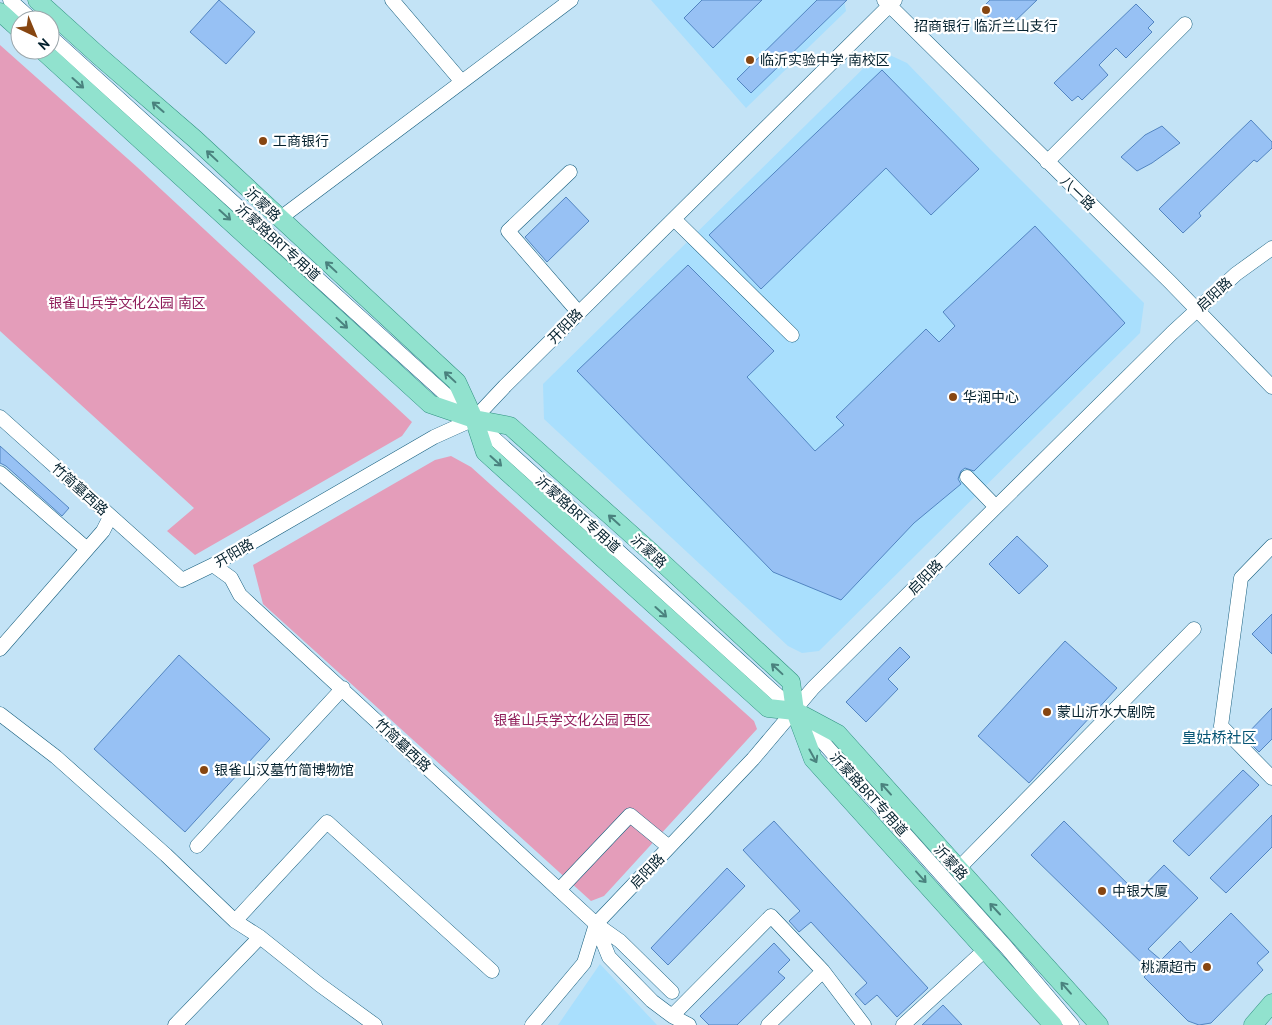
<svg xmlns="http://www.w3.org/2000/svg" width="1272" height="1025" viewBox="0 0 1272 1025" font-family="'PT Sans','Noto Sans SC',sans-serif">
  <style>
    .built { fill: #a9dffd }
    .green { fill: #e49dba }
    .building { fill: #97c1f4; stroke: #5285c1 }
    .lines { fill: none; stroke-linecap: round; stroke-linejoin: round }
    .minor-casing { stroke: #165e7e; stroke-width: 15 }
    .major-casing { stroke: #309281; stroke-width: 19 }
    .minor { stroke: #fff; stroke-width: 14 }
    .major { stroke: #91e2ce; stroke-width: 18 }
    .oneway { stroke: #4a827e }
    .poi-dot { fill: #874611; stroke: #fff; stroke-width: 2 }
    .labels { text-anchor: middle; stroke-width: 4.5; stroke-linejoin: round; paint-order: stroke }
    .poi-label { font-size: 14px; fill: #04212e; stroke: #fff; text-anchor: start }
    .street-label { font-size: 14px; fill: #04212e; stroke: #fff }
    .park-label { font-size: 14px; fill: #8e1c59; stroke: #fff }
    .neighbourhood-label { font-size: 15px; fill: #075575; stroke: #fff }
  </style>
  <rect width="100%" height="100%" fill="#c3e3f6"/>
  <path class="built" d="M651,0H844L846,11L746,108Z
    M881,51L907,63L989,148L1144,303L1140,333L819,651L802,653L788,646L544,419L543,384Z
    M600,964L657,1025H558Z"/>
  <path class="green" d="M0,45L137,167L412,422L402,436L195,555L167,531L194,508L0,331Z
    M451,456L471,467L754,721L757,729L604,896L591,901L263,604L253,565L435,460Z"/>
  <path class="building" d="M219,0L255,32L226,64L190,32Z
    M702,0H762L713,48L684,18Z
    M817,0H847L751,93L737,79Z
    M990,0H1037L1009,27L1005,23L999,28L981,9Z
    M1136,4L1154,22L1148,28L1152,32L1126,58L1116,48L1099,65L1108,75L1082,100L1078,96L1072,101L1054,83Z
    M882,70L979,169L931,215L886,168L761,289L709,235Z
    M1251,120L1272,142V148L1257,162L1254,160L1199,213L1201,216L1183,233L1159,209Z
    M1162,126L1180,143L1152,163L1137,171L1121,157L1145,135Z
    M566,197L589,221L547,262L525,237Z
    M1035,226L1125,323L974,471L965,468L961,471L958,479L961,484L914,523L841,600L773,572L577,371L688,265L774,351L747,377L815,451L844,425L836,417L926,329L939,342L955,326L943,312Z
    M0,446L69,508L62,516L6,466L0,463Z
    M1017,536L1048,566L1019,594L989,564Z
    M1272,614V654L1252,634Z
    M1065,641L1117,688L1029,783L978,736Z
    M900,647L910,657L888,679L898,689L866,722L846,702Z
    M179,655L270,739L185,832L94,749Z
    M1272,708V739L1259,752L1244,737Z
    M1243,770L1259,785L1189,856L1173,841Z
    M1272,815V847L1226,893L1210,878Z
    M774,821L928,988L897,1017L877,995L865,1005L855,994L867,983L811,922L799,932L789,921L800,911L743,850Z
    M1064,821L1137,893L1164,865L1198,898L1148,949L1161,960L1180,941L1191,953L1231,913L1269,952L1257,963L1263,970L1211,1023L1199,1025L1188,1021L1144,977L1150,971L1031,855Z
    M727,868L745,886L668,965L651,948Z
    M774,943L790,960L778,972L785,978L737,1025H709L700,1016Z
    M943,1005L962,1025H922Z"/>
  <g class="lines">
    <defs>
      <path id="minor" d="M10,0L32,20
        M392,0L462,82
        M884,0L1170,282L1272,387
        M50,36L795,711L1007,948L1072,1025
        M1047,162L1185,24
        M570,172L508,231L579,313
        M279,219L571,0
        M674,219L792,335
        M0,417L182,580L213,565L434,437L474,419L505,386L895,0
        M0,473L87,549
        M967,477L996,507
        M1272,546L1241,578L1221,726L1272,778
        M213,565L231,578L240,595L596,924L620,941L672,992
        M0,649L103,531L110,517
        M0,714L56,757L166,855L235,921L260,937L320,985L375,1025
        M197,846L343,688
        M958,869L1194,629
        M559,890L630,815L669,847
        M235,921L327,822L492,971
        M596,925L609,957L652,1001L672,1016L689,1025
        M672,1016L771,916L823,971L864,1025
        M175,1025L260,937
        M532,1025L584,963L596,924L753,759L813,688L1172,333L1236,274L1272,248
        M768,1025L823,971
        M903,1025L986,949"/>
      <path id="major" d="M37,0L99,56L195,139L457,382L474,419L485,452L768,708L795,711L838,734L1099,1025
        M0,12L20,30
        M42,50L430,404L474,419L510,426L651,552L791,682L795,711L813,759L1053,1025
        M1253,1025L1272,1003"/>
    </defs>
    <use href="#minor" class="minor-casing"/>
    <use href="#major" class="major-casing"/>
    <use href="#minor" class="minor"/>
    <use href="#major" class="major"/>
  </g>
  <defs><path id="oneway-shaft" d="M-6 0H5M1.5-3L5.5 0L1.5 3" fill="none" stroke-width="1.6" stroke-linecap="round" stroke-linejoin="round" transform="scale(1.25)"/></defs>
  <g class="oneway">
    <use href="#oneway-shaft" transform="translate(78 83) rotate(42)"/>
    <use href="#oneway-shaft" transform="translate(158 107) rotate(-139)"/>
    <use href="#oneway-shaft" transform="translate(212 156) rotate(-137)"/>
    <use href="#oneway-shaft" transform="translate(225 215) rotate(42)"/>
    <use href="#oneway-shaft" transform="translate(331 267) rotate(-137)"/>
    <use href="#oneway-shaft" transform="translate(342 323) rotate(43)"/>
    <use href="#oneway-shaft" transform="translate(450 377) rotate(-137)"/>
    <use href="#oneway-shaft" transform="translate(496 461) rotate(42)"/>
    <use href="#oneway-shaft" transform="translate(614 520) rotate(-138)"/>
    <use href="#oneway-shaft" transform="translate(661 612) rotate(42)"/>
    <use href="#oneway-shaft" transform="translate(777 669) rotate(-137)"/>
    <use href="#oneway-shaft" transform="translate(813 756) rotate(61)"/>
    <use href="#oneway-shaft" transform="translate(886 789) rotate(-132)"/>
    <use href="#oneway-shaft" transform="translate(921 877) rotate(48)"/>
    <use href="#oneway-shaft" transform="translate(995 909) rotate(-133)"/>
    <use href="#oneway-shaft" transform="translate(1066 988) rotate(-131)"/>
  </g>
  <g class="poi-dot">
    <circle cx="986" cy="10" r="5"/>
    <circle cx="750" cy="60" r="5"/>
    <circle cx="263" cy="141" r="5"/>
    <circle cx="953" cy="397" r="5"/>
    <circle cx="1047" cy="712" r="5"/>
    <circle cx="204" cy="770" r="5"/>
    <circle cx="1102" cy="891" r="5"/>
    <circle cx="1207" cy="967" r="5"/>
  </g>
  <g class="labels">
    <g class="poi-label">
      <text x="986" y="31" text-anchor="middle">招商银行 临沂兰山支行</text>
      <text x="760" y="65">临沂实验中学 南校区</text>
      <text x="273" y="146">工商银行</text>
      <text x="963" y="402">华润中心</text>
      <text x="1057" y="717">蒙山沂水大剧院</text>
      <text x="214" y="775">银雀山汉墓竹简博物馆</text>
      <text x="1112" y="896">中银大厦</text>
      <text x="1197" y="972" text-anchor="end">桃源超市</text>
    </g>
    <g class="street-label">
      <text transform="translate(1078 193) rotate(44)" y="5">八一路</text>
      <text transform="translate(263 204) rotate(43)" y="5">沂蒙路</text>
      <text transform="translate(278 242) rotate(42)" y="5">沂蒙路BRT专用道</text>
      <text transform="translate(1214 294) rotate(-42)" y="5">启阳路</text>
      <text transform="translate(565 326) rotate(-45)" y="5">开阳路</text>
      <text transform="translate(80 489) rotate(42)" y="5">竹简墓西路</text>
      <text transform="translate(578 514) rotate(42)" y="5">沂蒙路BRT专用道</text>
      <text transform="translate(649 551) rotate(42)" y="5">沂蒙路</text>
      <text transform="translate(234 553) rotate(-30)" y="5">开阳路</text>
      <text transform="translate(925 577) rotate(-45)" y="5">启阳路</text>
      <text transform="translate(403 745) rotate(43)" y="5">竹简墓西路</text>
      <text transform="translate(869 794) rotate(48)" y="5">沂蒙路BRT专用道</text>
      <text transform="translate(951 862) rotate(48)" y="5">沂蒙路</text>
      <text transform="translate(647 871) rotate(-46)" y="5">启阳路</text>
    </g>
    <g class="park-label">
      <text x="127" y="308">银雀山兵学文化公园 南区</text>
      <text x="572" y="725">银雀山兵学文化公园 西区</text>
    </g>
    <g class="neighbourhood-label">
      <text x="1219" y="743">皇姑桥社区</text>
    </g>
  </g>
  <g transform="translate(35 35) rotate(136)"><circle r="24" fill="#ffffff" stroke="#9ba6ab"/>
  <path d="M0-4L9 19L0 12L-9 19Z" fill="#874611"/>
  <text y="-8" font-size="14" font-weight="bold" text-anchor="middle" fill="#04212e">N</text>
  </g>
</svg>
